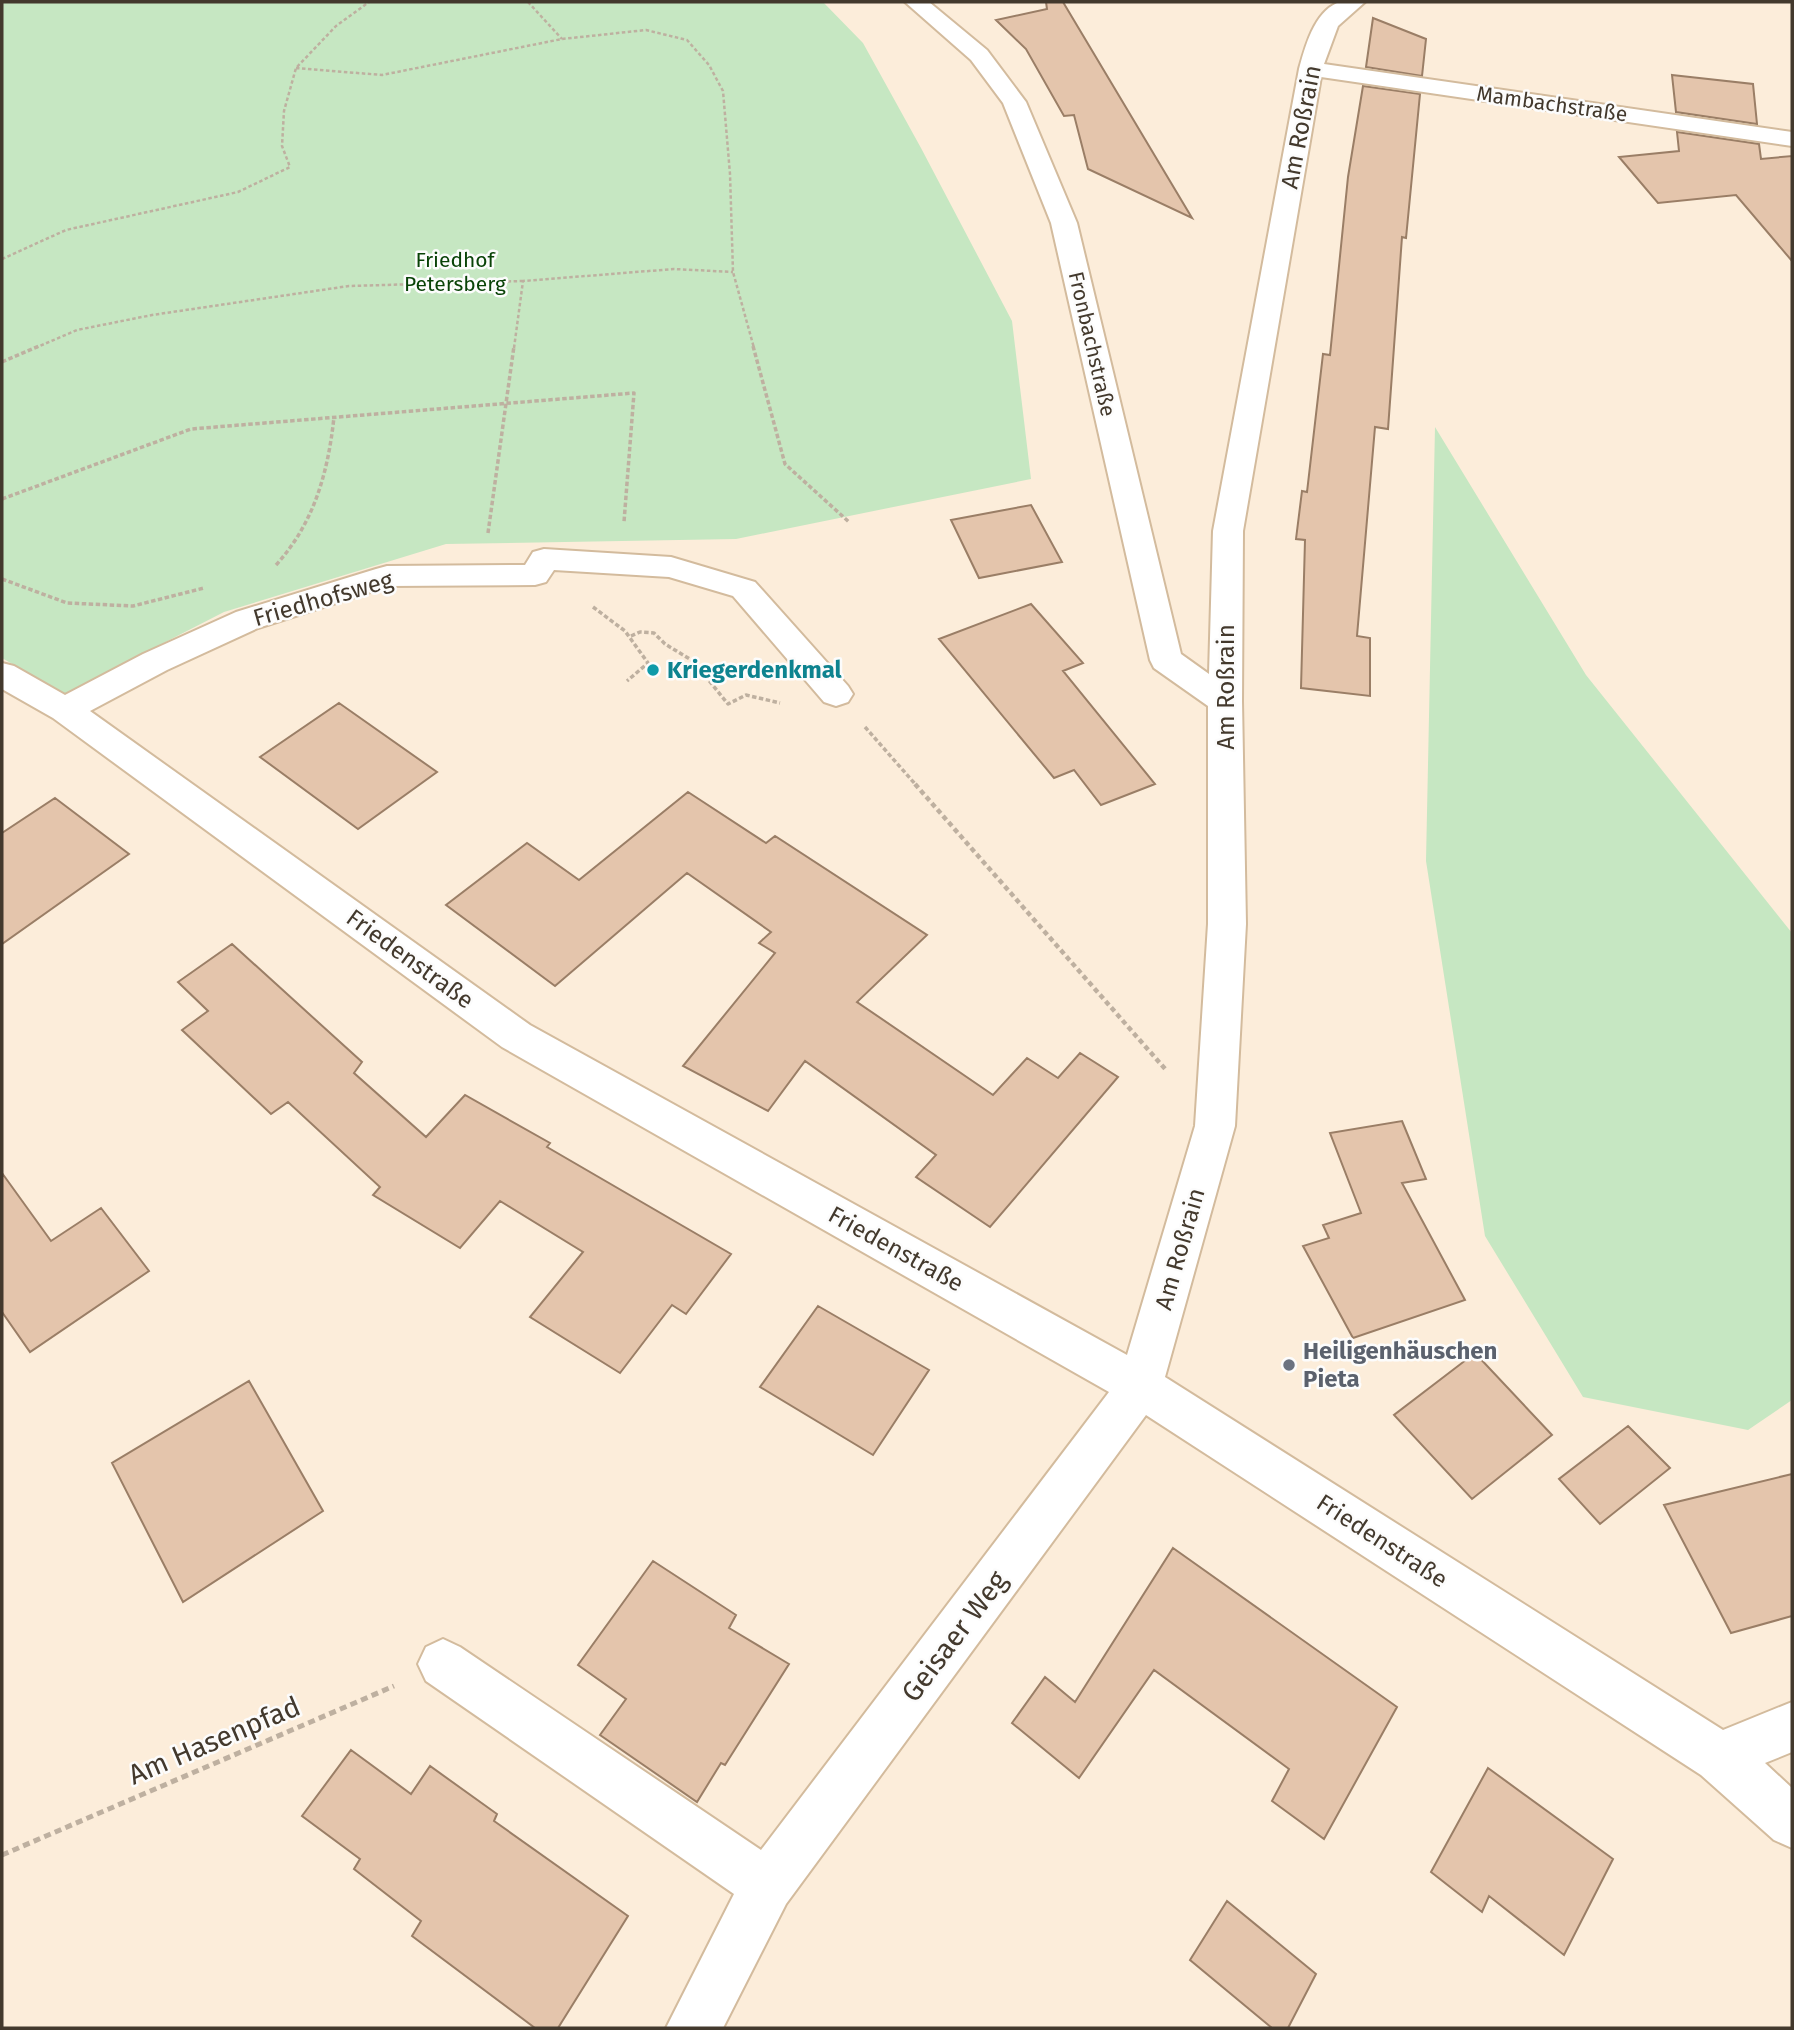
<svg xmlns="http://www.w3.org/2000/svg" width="1794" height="2030" viewBox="0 0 1794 2030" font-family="'Fira Sans',sans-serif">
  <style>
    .green { fill: #c6e7c2 }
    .building { fill: #e4c5ac; stroke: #9a7e66; stroke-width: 2 }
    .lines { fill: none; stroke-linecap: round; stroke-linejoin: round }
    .minor-casing { stroke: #d3bb9d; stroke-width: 4 }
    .path-far3 { stroke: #beb0a0; stroke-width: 2.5; stroke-dasharray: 3.5 2.5; stroke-linecap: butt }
    .path-far2 { stroke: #beb0a0; stroke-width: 3.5; stroke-dasharray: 4.5 2.5; stroke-linecap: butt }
    .path-far1 { stroke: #beb0a0; stroke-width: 4.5; stroke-dasharray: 5 3.5; stroke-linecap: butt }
    .path { stroke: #beb0a0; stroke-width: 5; stroke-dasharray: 7 4.5; stroke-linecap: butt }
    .minor { fill: #fff; fill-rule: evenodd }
    .culture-dot { fill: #0f9aa8; stroke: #fcfcfc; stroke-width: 2.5 }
    .worship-dot { fill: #6b7280; stroke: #fcfcfc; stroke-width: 2.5 }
    .labels { text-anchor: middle; stroke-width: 5; stroke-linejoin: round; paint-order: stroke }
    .far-street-label { font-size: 21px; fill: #43392d; stroke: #fcfcfc }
    .far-park-label { font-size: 21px; fill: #094307; stroke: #fcfcfc }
    .street-label { font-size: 24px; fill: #43392d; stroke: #fcfcfc }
    .culture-label { font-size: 24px; font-weight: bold; fill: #0d838f; stroke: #fcfcfc; text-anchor: start }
    .worship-label { font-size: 24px; font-weight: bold; fill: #5b616d; stroke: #fcfcfc; text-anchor: start }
    .near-street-label { font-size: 28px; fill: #43392d; stroke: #fcfcfc }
  </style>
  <rect width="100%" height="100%" fill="#fcedda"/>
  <path class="green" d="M2,2H823L863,43L921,148L1012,321L1031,479L736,539L446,544L224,612L64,694L2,658Z
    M1435,427L1586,675L1792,933V1400L1748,1430L1583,1397L1485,1236L1426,861Z"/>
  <path class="building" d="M1046,2H1063L1192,218L1088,169L1074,115L1064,116L1026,49L996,20L1047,9Z
    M1373,18L1426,39L1422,76L1366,67Z
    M1672,75L1753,84L1757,124L1676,112Z
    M1363,86L1420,94L1406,238L1402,237L1388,429L1375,427L1357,636L1370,638V696L1301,688L1305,540L1296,539L1302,491L1307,492L1323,354L1330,355L1348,177Z
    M1677,132L1759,144L1761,159L1792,156V261L1736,195L1658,203L1619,157L1679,151Z
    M1031,505L1062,562L979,578L951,520Z
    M1031,604L1083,663L1063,671L1155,784L1101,805L1074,770L1054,778L939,639Z
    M339,703L437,772L358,829L260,757Z
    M688,792L766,843L775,836L927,935L857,1002L993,1095L1027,1058L1058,1078L1080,1053L1118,1077L990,1227L916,1177L936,1155L805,1061L768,1111L683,1066L775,953L759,943L771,932L687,873L555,986L446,905L527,843L579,880Z
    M55,798L129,854L2,944V833Z
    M232,944L362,1062L354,1073L426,1137L465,1095L550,1143L547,1147L731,1254L686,1314L672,1305L620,1373L530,1317L583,1252L500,1201L460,1248L373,1195L380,1187L288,1102L271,1114L182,1030L208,1011L178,982Z
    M1402,1121L1426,1179L1402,1183L1465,1300L1353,1338L1303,1246L1329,1238L1323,1225L1361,1213L1330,1133Z
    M2,1173L51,1241L101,1208L149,1271L30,1352L2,1312Z
    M818,1306L929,1370L873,1455L760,1387Z
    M1475,1353L1552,1435L1472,1499L1394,1415Z
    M249,1381L323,1511L183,1602L112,1463Z
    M1628,1426L1670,1468L1600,1524L1559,1479Z
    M1792,1474V1616L1731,1633L1664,1505Z
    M1173,1548L1397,1707L1324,1839L1272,1801L1289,1769L1154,1670L1079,1778L1012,1723L1045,1677L1075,1702Z
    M653,1561L736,1615L729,1628L789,1664L725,1765L721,1763L697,1802L600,1735L626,1699L578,1665Z
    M351,1750L411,1794L430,1766L497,1814L494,1821L628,1916L558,2028H535L412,1936L421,1921L354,1869L360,1859L302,1816Z
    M1488,1768L1613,1859L1564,1955L1489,1896L1482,1912L1431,1872Z
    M1227,1901L1316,1974L1288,2028H1272L1190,1960Z"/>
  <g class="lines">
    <defs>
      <path id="minor" d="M905,2H929L987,50L1026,102L1077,223L1181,654L1209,674L1213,531L1299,69C1305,47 1314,13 1337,3C1344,0 1357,2 1365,2L1338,26L1324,64L1792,132V146L1321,77L1243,531L1242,701L1246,924L1235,1126L1165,1377L1723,1730L1792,1702V1752L1765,1763L1792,1788V1848L1774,1840L1701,1775L1146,1415L786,1904L723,2028H666L734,1894L426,1681L418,1664L426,1647L443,1639L460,1647L761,1850L1109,1392L502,1047L53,718L2,689V663L14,666L65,695L143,654L236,612L376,569L387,566L525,565L533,552L544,549L671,557L755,582L848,686L853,694L848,702L836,706L824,702L733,596L669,577L554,570L546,582L535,585L389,586L258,628L167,670L90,711L530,1025L1127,1355L1195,1126L1208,924V706L1154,668L1150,660L1051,223L1003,103L971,60Z"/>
    </defs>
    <use href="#minor" class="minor-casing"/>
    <path class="path-far3" d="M528,2L562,39
      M296,68L382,75L562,39L646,30L687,40L709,65L723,91L730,174L733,272L754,348
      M2,259L66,230L238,192L290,167L282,146L284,111L296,68L336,26L369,2
      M35,348L77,330L152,315L349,286L523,281
      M514,348L523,281L674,269L733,272"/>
    <path class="path-far2" d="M753,346L785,464L849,522
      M2,362L39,346
      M2,499L191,429L634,393L624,522
      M488,533L514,346
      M276,565C314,523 328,473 334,417
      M2,579L67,603L133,606L204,588
      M593,607L625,631L648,663L627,681
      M631,636L640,632L654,633L665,644L693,661L728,704L746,695L780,703
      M865,727L916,785"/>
    <path class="path-far1" d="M915,784L1166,1070"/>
    <path class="path" d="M2,1855L394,1686"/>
    <use href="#minor" class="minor"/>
  </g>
  <circle class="culture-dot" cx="653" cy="670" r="7"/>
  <circle class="worship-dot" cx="1289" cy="1365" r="7"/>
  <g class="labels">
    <g class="far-street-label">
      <text transform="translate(1552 104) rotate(8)" y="7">Mambachstraße</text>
      <text transform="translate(1092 344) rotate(77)" y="7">Fronbachstraße</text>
    </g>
    <g class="far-park-label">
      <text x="455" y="267">Friedhof<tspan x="455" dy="24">Petersberg</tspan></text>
    </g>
    <g class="street-label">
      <text transform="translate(1301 127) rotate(-79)" y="8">Am Roßrain</text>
      <text transform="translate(323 599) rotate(-16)" y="8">Friedhofsweg</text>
      <text transform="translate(1226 687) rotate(-90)" y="8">Am Roßrain</text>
      <text transform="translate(410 959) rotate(36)" y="8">Friedenstraße</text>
      <text transform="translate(896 1249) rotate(29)" y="8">Friedenstraße</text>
      <text transform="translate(1180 1249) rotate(-74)" y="8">Am Roßrain</text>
      <text transform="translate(1382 1541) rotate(33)" y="8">Friedenstraße</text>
    </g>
    <g class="culture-label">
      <text x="667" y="678">Kriegerdenkmal</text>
    </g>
    <g class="worship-label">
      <text x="1303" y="1359">Heiligenhäuschen<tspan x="1303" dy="28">Pieta</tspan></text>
    </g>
    <g class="near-street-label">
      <text transform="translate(954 1636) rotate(-53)" y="10">Geisaer Weg</text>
      <text transform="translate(214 1740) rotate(-23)" y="10">Am Hasenpfad</text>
    </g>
  </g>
  <rect width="1794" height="2030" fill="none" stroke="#43392d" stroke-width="7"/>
</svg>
